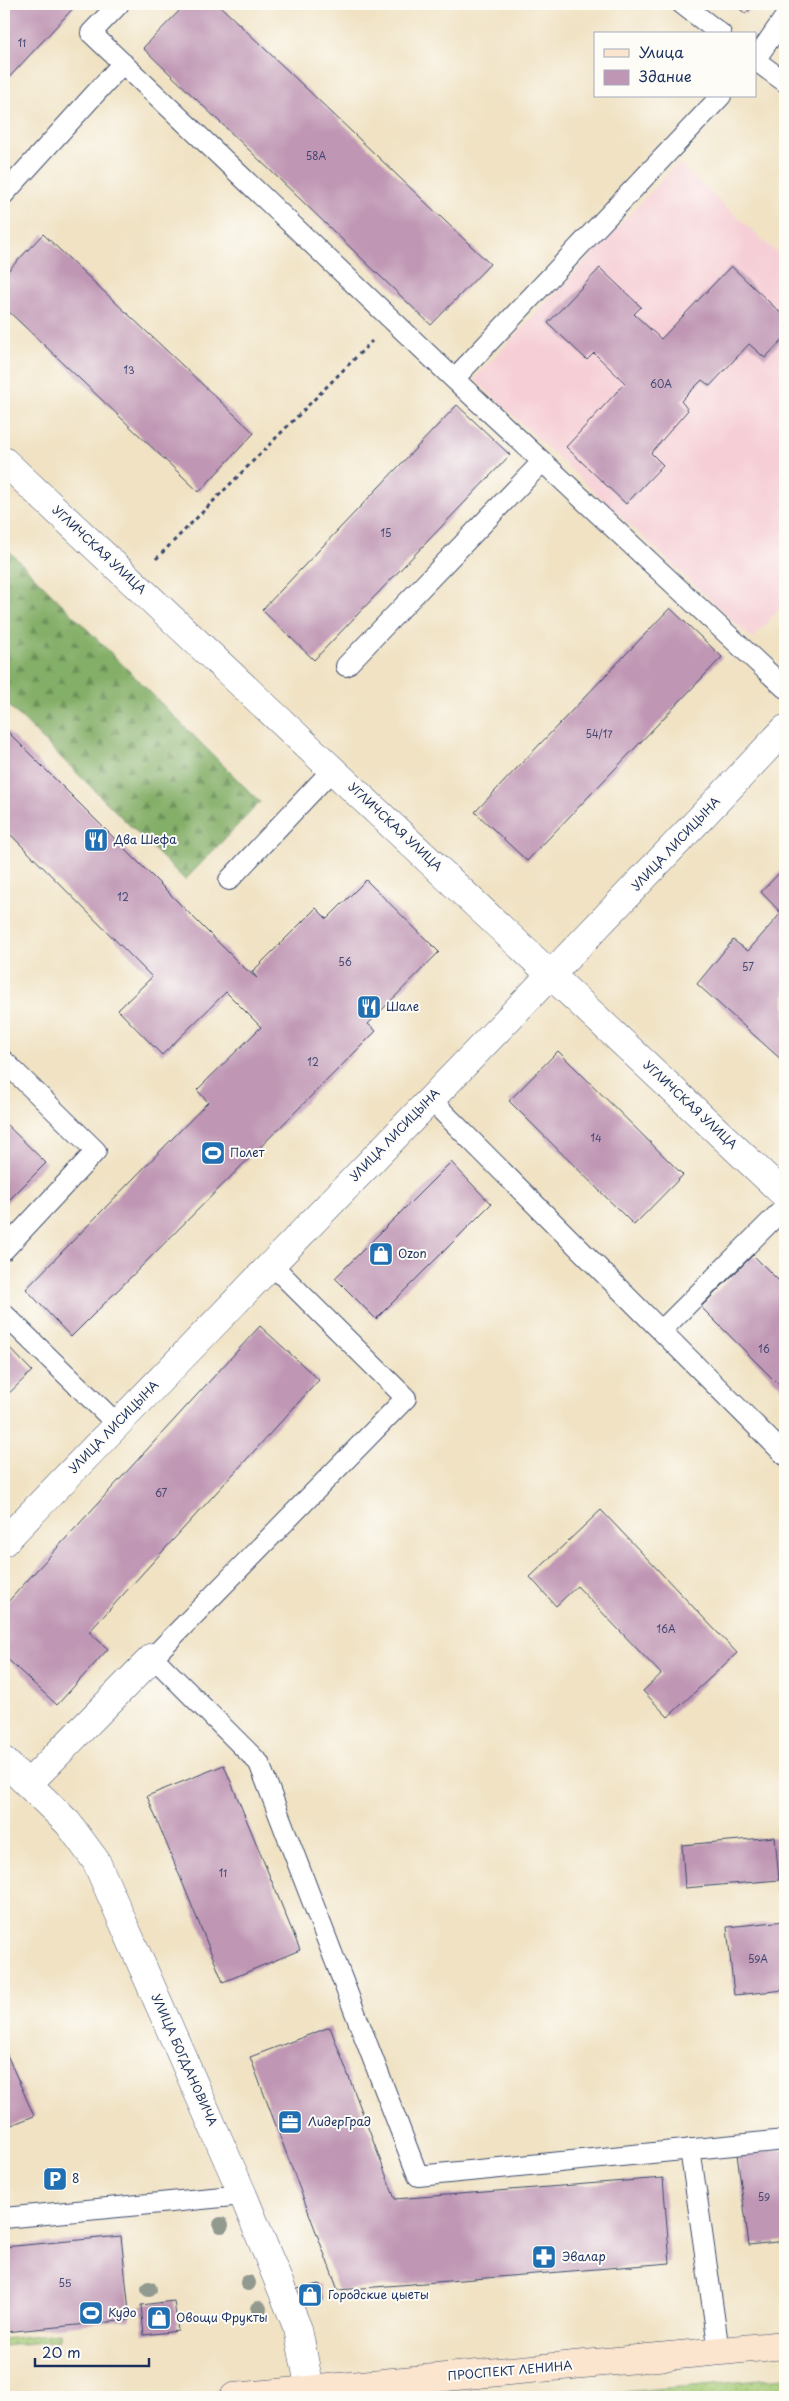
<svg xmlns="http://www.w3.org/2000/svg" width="789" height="2401" viewBox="0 0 789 2401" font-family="'Playpen Sans',sans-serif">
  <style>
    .built { fill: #f6cfd6 }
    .grass { fill: url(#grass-dots); stroke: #607d6a }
    .forest { fill: url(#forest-firs); stroke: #506f62 }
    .building { fill: #bf96b4 }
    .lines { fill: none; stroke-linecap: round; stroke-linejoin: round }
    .service-casing { stroke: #3b4a6d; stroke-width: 22 }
    .minor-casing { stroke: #3b4a6d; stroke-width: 29 }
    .tertiary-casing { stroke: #3b4a6d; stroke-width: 29 }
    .secondary-casing { stroke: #3b4a6d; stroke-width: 29 }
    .path { stroke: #3b4a6d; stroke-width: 3; stroke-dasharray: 4 4; stroke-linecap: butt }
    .service { stroke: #fff; stroke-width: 20 }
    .minor { stroke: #fff; stroke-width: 28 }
    .tertiary { stroke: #fff; stroke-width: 28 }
    .secondary { stroke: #fbe5cf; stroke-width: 28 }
    .tree { fill: #92998f }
    .labels { text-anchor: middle; stroke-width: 4; stroke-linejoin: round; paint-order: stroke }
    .number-label { font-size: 10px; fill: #444974 }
    .street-label { font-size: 12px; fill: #1b2f5e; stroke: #fdfcf7 }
    .poi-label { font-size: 12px; fill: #1b2f5e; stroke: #fdfcf7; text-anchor: start }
  </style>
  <defs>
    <pattern id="grass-dots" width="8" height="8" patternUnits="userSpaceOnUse" patternTransform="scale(1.25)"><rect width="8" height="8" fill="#a6cb76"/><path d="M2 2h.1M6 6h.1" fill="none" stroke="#86a564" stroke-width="1.8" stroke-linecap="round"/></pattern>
    <pattern id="forest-firs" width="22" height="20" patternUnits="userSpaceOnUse" patternTransform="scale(1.25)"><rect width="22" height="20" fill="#84af67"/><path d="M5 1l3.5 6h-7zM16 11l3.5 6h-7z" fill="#6b8f58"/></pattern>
  </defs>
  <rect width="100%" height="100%" fill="#fdfcf7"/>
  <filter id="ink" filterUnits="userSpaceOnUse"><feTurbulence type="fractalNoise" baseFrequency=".02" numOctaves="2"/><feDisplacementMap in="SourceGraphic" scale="10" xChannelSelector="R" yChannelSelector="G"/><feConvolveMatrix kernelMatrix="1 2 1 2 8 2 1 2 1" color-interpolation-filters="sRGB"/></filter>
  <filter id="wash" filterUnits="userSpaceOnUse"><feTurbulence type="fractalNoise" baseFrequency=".0096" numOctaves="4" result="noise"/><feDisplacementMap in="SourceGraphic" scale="20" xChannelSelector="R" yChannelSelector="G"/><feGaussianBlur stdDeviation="1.12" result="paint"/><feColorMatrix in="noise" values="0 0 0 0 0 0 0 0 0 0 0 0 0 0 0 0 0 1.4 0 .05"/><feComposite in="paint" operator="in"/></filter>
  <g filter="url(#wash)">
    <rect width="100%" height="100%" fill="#f0e2c3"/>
    <path class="built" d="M678,163L785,260V603L752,639L474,379Z"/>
    <path class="grass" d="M59,2333L60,2340L4,2346V2339Z
      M785,2378V2397H564Z"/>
    <path class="forest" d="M4,546L260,802L185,880L4,701Z"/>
    <g id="blocks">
      <path class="building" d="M4,4H77L4,83Z
        M186,4H218L490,264L431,325L143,48Z
        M733,4H754L746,14Z
        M43,234L254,433L199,492L4,307V275Z
        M731,266L785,317V337L765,358L749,344L710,386L702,380L681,401L688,410L651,453L663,465L626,504L566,447L625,383L594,353L587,360L548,323L600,268L641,307L634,314L661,339Z
        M457,405L510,455L314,660L262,610Z
        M670,608L722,657L527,861L475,812Z
        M4,728L242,966L257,978L252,972L316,908L327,919L366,880L439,952L368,1024L376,1031L71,1337L26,1289L208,1102L197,1090L261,1027L226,992L162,1055L118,1010L152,977L4,828Z
        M785,867V1063L697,984L733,940L748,951L781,913L761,892Z
        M558,1051L683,1175L634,1225L509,1101Z
        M4,1122L46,1163L4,1205Z
        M451,1162L491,1204L376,1319L335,1278Z
        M753,1255L785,1287V1391L701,1307Z
        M260,1326L319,1380L89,1632L108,1649L57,1705L4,1656V1606Z
        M4,1342L32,1371L4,1398Z
        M601,1510L737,1653L668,1717L643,1691L661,1674L577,1586L556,1606L530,1577Z
        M224,1765L300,1950L223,1982L147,1796Z
        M775,1837L779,1880L685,1888L682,1845Z
        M785,1886V1913H784L781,1887Z
        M785,1921V1990L734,1995L727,1927Z
        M330,2027L395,2199L663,2178L670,2263L338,2290L250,2057Z
        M4,2048L34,2116L4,2128Z
        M785,2149V2241L749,2245L737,2154Z
        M121,2236L130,2320L4,2332V2247Z
        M320,2284L323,2300L301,2306L297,2289Z
        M174,2301L178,2331L144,2335L141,2305Z"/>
    </g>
  </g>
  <g filter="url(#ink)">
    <use href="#blocks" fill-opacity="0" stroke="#3b4a6d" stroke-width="1"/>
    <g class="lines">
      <defs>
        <path id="service" d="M119,4L91,33L454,379L785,688
          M682,4L721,34
          M755,60L785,17
          M755,60L785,82
          M4,194L123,63
          M454,379L721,96
          M346,666L542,462
          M229,880L333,769
          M4,1061L96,1151L4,1250
          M430,1099L785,1455
          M271,1264L406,1398L153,1657L259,1763L418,2176L785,2140
          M4,1314L117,1424
          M662,1330L785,1207
          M690,2149L719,2351
          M4,2218L243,2195"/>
        <path id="minor" d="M4,1542C264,1271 527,1002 785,729
          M4,1761L68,1823L96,1861L243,2195L298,2329L310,2390
          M28,1784L153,1657"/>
        <path id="tertiary" d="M4,461L785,1195"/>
        <path id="secondary" d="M234,2397L785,2345"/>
      </defs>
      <use href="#service" class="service-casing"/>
      <use href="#minor" class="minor-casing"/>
      <use href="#tertiary" class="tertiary-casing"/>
      <use href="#secondary" class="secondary-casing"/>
      <path class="path" d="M156,559L372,341"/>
      <use href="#service" class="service"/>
      <use href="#minor" class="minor"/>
      <use href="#tertiary" class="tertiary"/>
      <use href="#secondary" class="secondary"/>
    </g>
    <g class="tree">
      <circle cx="221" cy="2225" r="8"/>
      <circle cx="248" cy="2283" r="8"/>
      <circle cx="149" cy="2289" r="8"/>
      <circle cx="259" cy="2309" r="8"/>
    </g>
  </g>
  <defs>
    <symbol id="restaurant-square" viewBox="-11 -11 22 22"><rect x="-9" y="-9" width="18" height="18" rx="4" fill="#1f6fb2" stroke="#fdfcf7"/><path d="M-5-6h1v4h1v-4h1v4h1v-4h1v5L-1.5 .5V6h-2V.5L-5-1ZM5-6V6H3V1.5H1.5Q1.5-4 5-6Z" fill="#fff"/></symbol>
    <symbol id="stadium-square" viewBox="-11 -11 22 22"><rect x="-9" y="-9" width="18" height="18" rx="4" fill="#1f6fb2" stroke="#fdfcf7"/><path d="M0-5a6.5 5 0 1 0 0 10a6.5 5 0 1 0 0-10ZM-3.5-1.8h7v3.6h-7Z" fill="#fff"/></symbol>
    <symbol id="shop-square" viewBox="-11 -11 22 22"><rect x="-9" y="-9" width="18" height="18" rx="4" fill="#1f6fb2" stroke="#fdfcf7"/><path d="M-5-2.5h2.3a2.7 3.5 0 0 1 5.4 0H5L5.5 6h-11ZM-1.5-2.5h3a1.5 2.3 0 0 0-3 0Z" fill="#fff"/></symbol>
    <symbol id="office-square" viewBox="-11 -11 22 22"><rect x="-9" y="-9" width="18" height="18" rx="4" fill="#1f6fb2" stroke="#fdfcf7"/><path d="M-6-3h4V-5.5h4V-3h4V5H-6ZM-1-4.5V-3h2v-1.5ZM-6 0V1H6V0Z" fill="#fff"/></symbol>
    <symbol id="parking-square" viewBox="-11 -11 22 22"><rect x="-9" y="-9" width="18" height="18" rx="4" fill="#1f6fb2" stroke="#fdfcf7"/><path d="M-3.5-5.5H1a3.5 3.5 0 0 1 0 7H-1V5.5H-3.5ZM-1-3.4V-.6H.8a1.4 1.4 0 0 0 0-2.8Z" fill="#fff"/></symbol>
    <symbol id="pharmacy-square" viewBox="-11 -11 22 22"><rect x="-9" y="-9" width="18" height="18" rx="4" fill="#1f6fb2" stroke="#fdfcf7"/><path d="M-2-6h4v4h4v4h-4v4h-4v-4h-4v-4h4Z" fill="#fff"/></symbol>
  </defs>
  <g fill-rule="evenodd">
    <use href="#restaurant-square" x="82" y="826" width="28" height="28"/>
    <use href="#restaurant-square" x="355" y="993" width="28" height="28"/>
    <use href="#stadium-square" x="199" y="1139" width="28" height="28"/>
    <use href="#shop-square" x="367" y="1240" width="28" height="28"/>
    <use href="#office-square" x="276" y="2108" width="28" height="28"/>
    <use href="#parking-square" x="41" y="2165" width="28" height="28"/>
    <use href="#pharmacy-square" x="530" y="2243" width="28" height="28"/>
    <use href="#shop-square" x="296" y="2281" width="28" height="28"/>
    <use href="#stadium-square" x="77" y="2299" width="28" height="28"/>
    <use href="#shop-square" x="145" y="2304" width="28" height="28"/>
  </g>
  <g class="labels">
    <g class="number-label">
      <text x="22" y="47">11</text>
      <text x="316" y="160">58А</text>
      <text x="129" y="374">13</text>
      <text x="661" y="388">60А</text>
      <text x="386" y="537">15</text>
      <text x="599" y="738">54/17</text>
      <text x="123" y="901">12</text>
      <text x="345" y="966">56</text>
      <text x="748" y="971">57</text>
      <text x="313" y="1066">12</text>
      <text x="596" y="1142">14</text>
      <text x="764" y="1353">16</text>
      <text x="161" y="1497">67</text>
      <text x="666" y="1633">16А</text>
      <text x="223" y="1877">11</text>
      <text x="758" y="1963">59А</text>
      <text x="764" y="2201">59</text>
      <text x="65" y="2287">55</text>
    </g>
    <g class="street-label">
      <text transform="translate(99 550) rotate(43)" y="4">УГЛИЧСКАЯ УЛИЦА</text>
      <text transform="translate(395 827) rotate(43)" y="4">УГЛИЧСКАЯ УЛИЦА</text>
      <text transform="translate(676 844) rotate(-47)" y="4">УЛИЦА ЛИСИЦЫНА</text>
      <text transform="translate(690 1105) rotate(43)" y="4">УГЛИЧСКАЯ УЛИЦА</text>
      <text transform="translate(395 1135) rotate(-46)" y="4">УЛИЦА ЛИСИЦЫНА</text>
      <text transform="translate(114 1427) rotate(-46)" y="4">УЛИЦА ЛИСИЦЫНА</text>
      <text transform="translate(184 2060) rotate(66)" y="4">УЛИЦА БОГДАНОВИЧА</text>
      <text transform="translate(510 2371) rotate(-5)" y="4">ПРОСПЕКТ ЛЕНИНА</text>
    </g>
    <g class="poi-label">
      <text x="114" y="844">Два Шефа</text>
      <text x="386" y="1011">Шале</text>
      <text x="230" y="1157">Полет</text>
      <text x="398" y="1258">Ozon</text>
      <text x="308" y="2126">ЛидерГрад</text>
      <text x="72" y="2183">8</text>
      <text x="562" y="2261">Эвалар</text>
      <text x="328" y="2299">Городские цыеты</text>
      <text x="108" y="2317">Кудо</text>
      <text x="176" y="2322">Овощи Фрукты</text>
    </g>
  </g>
  <rect width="789" height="2401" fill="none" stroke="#fdfcf7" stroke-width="20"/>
  <rect x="594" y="32" width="162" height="65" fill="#fdfcf7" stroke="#a3aaba"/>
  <rect x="604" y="49" width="25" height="8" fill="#fbe5cf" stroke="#a3aaba"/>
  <text x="639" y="58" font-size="15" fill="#1b2f5e">Улица</text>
  <rect x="604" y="70" width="25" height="15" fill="#bf96b4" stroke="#a3aaba"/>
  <text x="639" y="82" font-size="15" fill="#1b2f5e">Здание</text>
  <path d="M35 2358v8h114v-8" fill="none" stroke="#1b2f5e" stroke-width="2.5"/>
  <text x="42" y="2358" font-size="15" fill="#1b2f5e" stroke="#fdfcf7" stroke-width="4" paint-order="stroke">20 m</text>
</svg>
